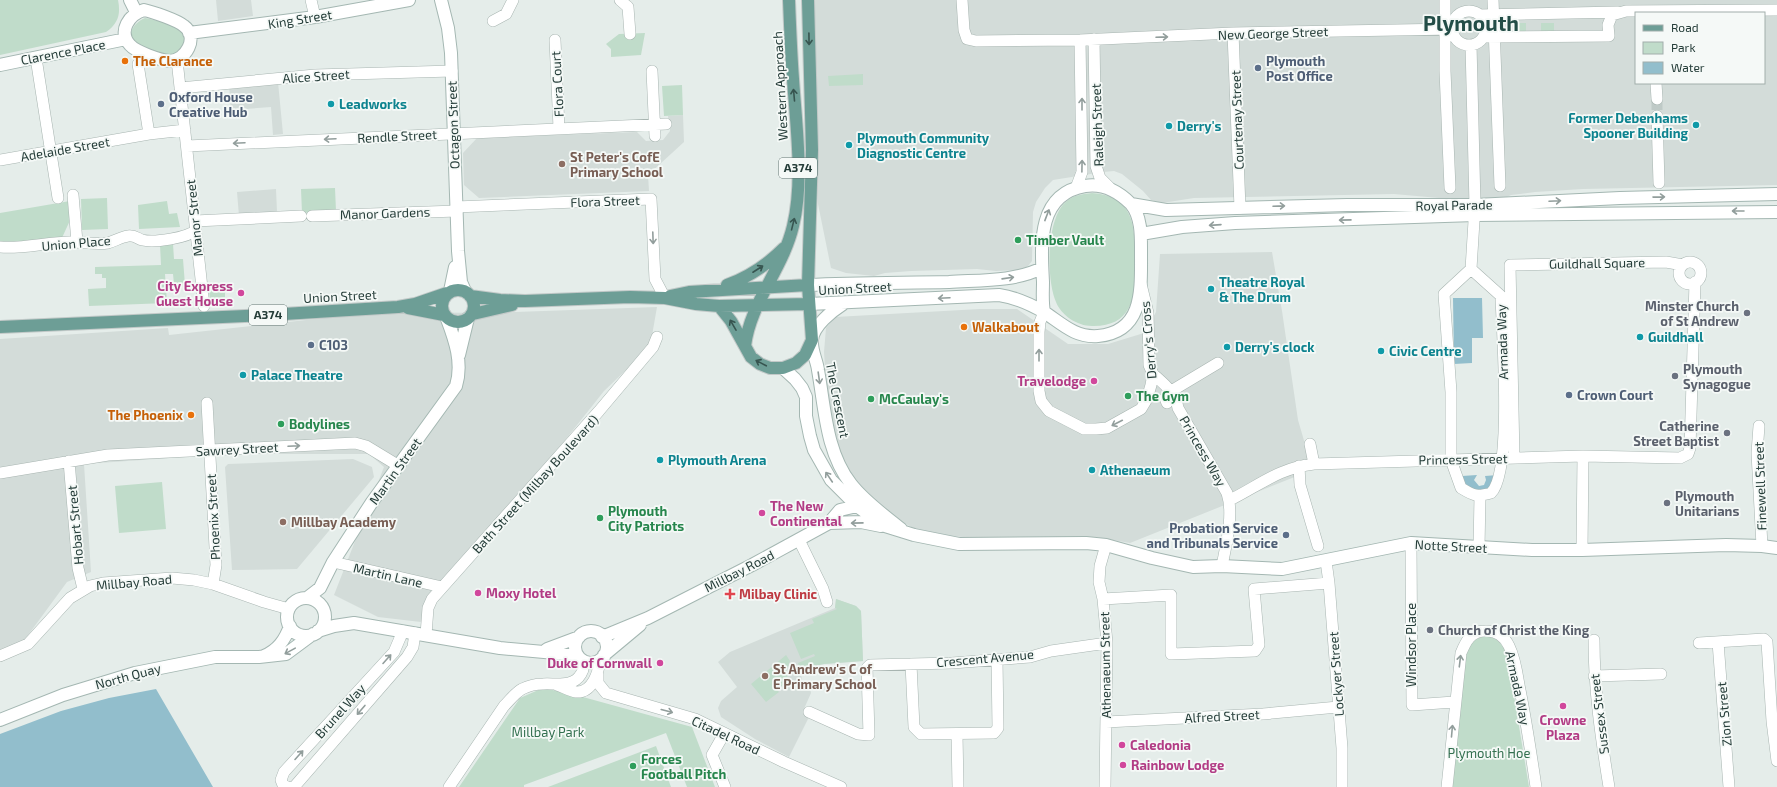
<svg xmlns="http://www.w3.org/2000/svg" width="1777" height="787" viewBox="0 0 1777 787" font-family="'Exo 2',sans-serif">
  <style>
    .built { fill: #d3dcd9; fill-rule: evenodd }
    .green { fill: #c0dcca }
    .water { fill: #92becc }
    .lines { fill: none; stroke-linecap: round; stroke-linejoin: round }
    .street-tunnel { stroke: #bfcac7; stroke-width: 11; stroke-dasharray: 11 5.5; stroke-linecap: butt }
    .street-casing { stroke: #a8b5b1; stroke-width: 12 }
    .secondary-casing { stroke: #a4b7b2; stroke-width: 14 }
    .primary-casing { stroke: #c2c9c8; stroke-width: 14 }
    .street { stroke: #fff; stroke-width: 11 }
    .secondary { stroke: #fff; stroke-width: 12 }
    .primary { stroke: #6d9e96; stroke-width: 12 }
    .oneway { stroke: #929e9c }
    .oneway2 { stroke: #375550 }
    .food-dot { fill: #e8710a; stroke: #f5f9f7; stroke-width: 1.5 }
    .service-dot { fill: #5c6f8a; stroke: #f5f9f7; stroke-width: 1.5 }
    .culture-dot { fill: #0f9aa8; stroke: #f5f9f7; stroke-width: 1.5 }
    .education-dot { fill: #8d6e63; stroke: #f5f9f7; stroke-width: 1.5 }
    .leisure-dot { fill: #2e9e5b; stroke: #f5f9f7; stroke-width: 1.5 }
    .hotel-dot { fill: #d1479c; stroke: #f5f9f7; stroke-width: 1.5 }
    .worship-dot { fill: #6b7280; stroke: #f5f9f7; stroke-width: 1.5 }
    .health-dot { fill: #e0444e; stroke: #f5f9f7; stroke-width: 1.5 }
    .labels { text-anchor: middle; stroke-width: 3.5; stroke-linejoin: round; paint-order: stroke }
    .shield { fill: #f5f9f7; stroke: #637572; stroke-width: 1 }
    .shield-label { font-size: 12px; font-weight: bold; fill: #253d39 }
    .street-label { font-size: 13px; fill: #253d39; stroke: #f5f9f7 }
    .food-label { font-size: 13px; font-weight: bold; fill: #c56008; stroke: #f5f9f7; text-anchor: start }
    .service-label { font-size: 13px; font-weight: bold; fill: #4e5e75; stroke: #f5f9f7; text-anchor: start }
    .culture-label { font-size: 13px; font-weight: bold; fill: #0d838f; stroke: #f5f9f7; text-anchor: start }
    .education-label { font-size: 13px; font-weight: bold; fill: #785e54; stroke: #f5f9f7; text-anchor: start }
    .leisure-label { font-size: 13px; font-weight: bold; fill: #27864d; stroke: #f5f9f7; text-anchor: start }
    .hotel-label { font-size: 13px; font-weight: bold; fill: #b23c85; stroke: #f5f9f7; text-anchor: start }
    .worship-label { font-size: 13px; font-weight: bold; fill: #5b616d; stroke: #f5f9f7; text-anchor: start }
    .health-label { font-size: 13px; font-weight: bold; fill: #be3a42; stroke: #f5f9f7; text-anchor: start }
    .park-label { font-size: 13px; fill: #337050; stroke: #f5f9f7 }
    .town-label { font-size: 21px; font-weight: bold; fill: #234d47; stroke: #f5f9f7 }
  </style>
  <rect width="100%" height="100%" fill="#e5edea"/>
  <path class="built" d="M216,0H251L253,16L218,21Z
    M815,0H1777V185L1583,189L1535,192L1511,195L1503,199L1446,201L1439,198L1394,194L1194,198L1162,203L1151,200L1143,191L1122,174L1114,171L1103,172L1053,180L1045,188L1036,202L1033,212L1032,261L1028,266L1021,270L996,271L977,269L911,271L885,273L874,276L846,273L831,268L818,204L814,48ZM1636,13H1764V83H1636Z
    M278,82L283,134L273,135L271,107L231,110L229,85Z
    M683,115L684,142L648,175L649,191L479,198L464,185L463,153L477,138L637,132L646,141L663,140L670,131L668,116Z
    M276,189L277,212L250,213L239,216L237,192Z
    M1272,252L1282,311L1298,420L1310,461L1297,476L1130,543L1095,537L1000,539L927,535L883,512L843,470L829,427L824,352L826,328L835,317L980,309H1017L1068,344H1108L1144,333L1156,312L1160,254Z
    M657,307L650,347L604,391L421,622L378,617L334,595L384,467L369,454H229L84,464L91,572L67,582L23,642L0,650V339L168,328L169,335L379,312L490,313Z
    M353,459L372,467L374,477L297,569L232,570L225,467L228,464Z
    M836,599L856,606L861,611L863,661L824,664L800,669L803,685L809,683L811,693L803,711L810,715L789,757L755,739L721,717L718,708L721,701L737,687L718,662L730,652L835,608Z"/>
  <path class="green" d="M0,0H118C121,14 118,24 106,32L0,55Z
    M145,18C156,20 171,24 180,30C193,39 181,59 167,56C158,54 142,50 135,43C125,34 135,22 145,18Z
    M1513,23H1526V34H1513Z
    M1541,23H1554V33H1541Z
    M645,33L641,55L611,57V49L606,44L619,34Z
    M863,74V85L829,86L828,76Z
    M682,85L683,115L664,116L662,86Z
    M335,188L336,211L302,213L301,189Z
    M1092,193C1134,196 1135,226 1135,259C1136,292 1135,327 1092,326C1077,326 1061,315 1056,302C1046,280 1046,216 1067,201C1074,195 1083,194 1092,193Z
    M107,198L108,229L82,230L81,199Z
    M70,201L72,216L61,240L0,245V213Z
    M167,201L169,214L177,213L180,227L139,229L138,205Z
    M173,244L174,259H183L185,285L177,286L176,283L174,284L173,274H165L167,303L89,306L88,289L106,288V278H102V274H95V267L161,265L160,245Z
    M225,287V304L210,305L209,287Z
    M162,482L166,529L119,533L115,486Z
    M836,599L856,606L861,611L863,661L824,664L800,669L798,663L815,656L814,654L801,659L790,633L814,623L812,619L837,609L835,608Z
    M1484,636C1499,637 1504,646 1508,659L1529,787H1451L1465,652L1472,641Z
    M786,655L790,661L786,672L788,679L787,682L777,690L779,692L766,702L751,684Z
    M543,688L572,694L692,727L715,787H687L666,733L524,785V787H459L520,698Z
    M656,746L671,787H548Z"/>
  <path class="water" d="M1453,298H1482L1483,338H1472V363L1454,364Z
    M1477,475L1474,480L1479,486L1484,485L1486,480L1485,476L1498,475L1495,485L1480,493L1466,487L1462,476Z
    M156,689L213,787H0V734L61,711L109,698Z"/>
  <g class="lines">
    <path class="street-tunnel" d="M1657,99V116"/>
    <defs>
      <path id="street" d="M311,0L315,17
        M620,0L628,7L630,34
        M962,0L964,30L967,39L976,41L1080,40L1233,33L1453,29
        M1445,0V71L1450,188
        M1493,0L1500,186
        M1452 28a17 17 0 1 1 34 0a17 17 0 1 1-34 0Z
        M1480,15L1618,12
        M493,21L506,14L513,0
        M1233,33L1240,208
        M1484,37L1609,36L1608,25L1612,15L1626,11L1777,10
        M1094,39L1096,166L1100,178L1109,187
        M555,40L559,128
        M1471,45L1475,205L1471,269L1501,296C1502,332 1513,472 1491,493C1477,497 1474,496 1461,488L1451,460V392L1444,294L1471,269
        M36,58L58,198
        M177,60L204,306
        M138,64L149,134
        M652,71L655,136
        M1656,83L1657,99
        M180,88L315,75L452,71
        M1657,116L1659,183
        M187,146L666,124
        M0,160L149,134L185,130
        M1076,188L1082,172L1080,40
        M73,195L77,242
        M456,207L651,199L655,279L665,298
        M312,216L457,211
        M195,221L301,216
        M0,247C24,249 47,242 71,242C83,242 96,245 108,243C115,241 121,237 128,236C134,235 137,238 142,240C154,243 187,238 196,230
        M1679 273a11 11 0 1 1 22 0a11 11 0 1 1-22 0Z
        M1044,312L1040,322L1039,332V391L1041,401L1049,411L1084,429H1096L1107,428L1141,409L1147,399L1151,385L1153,374L1149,365L1148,313L1141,284
        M1153,374C1164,384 1176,393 1178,408L1227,493C1234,514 1226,545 1222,566
        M207,403L216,565L213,584
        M1167,403L1165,398L1173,390L1218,363
        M1759,426L1757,453L1762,546
        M1310,444L1314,464
        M1514,458L1510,265L1666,262L1683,265
        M69,461L78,568L83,589
        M1299,466L1300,485L1318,546
        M0,473L108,455L355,443L366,446L399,466
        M1230,500C1260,485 1279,468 1314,464L1583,456L1680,458L1688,454L1690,448L1695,282
        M799,540L823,589L827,602
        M1411,543L1412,705L1454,702
        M1479,548L1480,496
        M1582,550L1583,456
        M1326,561L1329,583L1342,748V787
        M333,562L442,587
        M1103,599L1171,595V654L1255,651L1259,645L1254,589L1329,583
        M426,635L428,608L432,599L599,411L653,347L657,337
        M1594,640C1594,690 1601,738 1609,787
        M1718,642L1729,787
        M1699,643L1764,639L1767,642L1772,721L1777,761
        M0,656L28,644L70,598L90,586L103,583L172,578L194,580L213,584L264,602L289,609
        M911,664L914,727L921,734L994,733L998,728L997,659
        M598,674V683L606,693L695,719L784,762L841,787
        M1594,676L1661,674
        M557,685C563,687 570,691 576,692C593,693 598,672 601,659
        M809,712L858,734L869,735L867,668L870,665L952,663L1030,657L1051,651L1107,643
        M1106,722L1263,714L1338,707
        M724,734L712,755L725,787
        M957,734L958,787
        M288,787L283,785L281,780L284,772L394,652L403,631
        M292,787H294L407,657L413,647L415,633
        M449,787L504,706C509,701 515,693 522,689C528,686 537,684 543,684C555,683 573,688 581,674C584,669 584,666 581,660
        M1105,787L1107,643L1103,599L1099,582L1100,566L1106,545
        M1447,787L1461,653C1466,641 1471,631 1485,631C1496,630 1505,637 1509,646C1515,658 1517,672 1519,685C1526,719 1531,753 1536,787"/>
      <path id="secondary" d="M130,0L136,12
        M441,0L448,28L451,53L458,251L461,282L465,291
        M144,10C153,12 177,20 184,26C199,37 186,61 169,61C160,60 136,52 130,45C117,31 130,14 144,10Z
        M189,33L315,17L409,0
        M0,65L126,39
        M1131,204L1166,210L1347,205H1475L1620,198L1777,194
        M1141,234L1182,227L1235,223L1475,215L1777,212
        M808,285C855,283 902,283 949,282C980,280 1014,282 1042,268
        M450,291L455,267
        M809,304L999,295C1014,297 1030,304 1044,312C1061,323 1075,338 1098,336C1144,332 1141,289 1141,254C1141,238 1142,217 1131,204C1118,191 1103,183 1085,186C1037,194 1041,244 1043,282C1043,292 1042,302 1044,312
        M843,304C832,311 813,326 812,340C811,350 817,361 818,370C825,409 826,452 851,484C865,502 884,515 901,529
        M459,355L468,318
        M783,368L795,379L802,388L806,397V416L810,436L814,450L831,480L857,506L885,526L914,535L959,544L1086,543L1106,545L1152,558L1193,567L1222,566L1282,569L1411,543L1532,550H1582L1726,545L1762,546L1777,548
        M829,523L861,522L881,526
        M307,598L320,588L333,562L372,502L456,386C463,363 455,340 447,319
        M287 617a19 19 0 1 1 38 0a19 19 0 1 1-38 0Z
        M318,631L334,626L354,623L500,648L577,655
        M575 647a16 16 0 1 1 32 0a16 16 0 1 1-32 0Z
        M602,637L648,618L752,565L829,523L840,510L857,506L865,501
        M547,649L579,637
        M604,655L640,625
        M264,656C278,650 285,640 290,626
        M0,720L63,695L135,673L215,657H259L286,654L313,634"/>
      <path id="primary" d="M727,285C749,277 767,265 784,248
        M442 306a16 16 0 1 1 32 0a16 16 0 1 1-32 0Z
        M470,296L500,300L525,301L630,297L665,298L696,304L719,306L809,304
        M670,296L689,292L808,285
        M719,306L731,321L751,357L760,364L770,368H783L796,363L805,355L812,340L808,285L812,150L808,0
        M408,308L444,315
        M473,314L512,305
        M0,327L267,315L398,307L415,304L447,293
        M745,346C750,303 783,269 793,226C804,181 796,125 793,79C791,52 790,26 789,0"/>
    </defs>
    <use href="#street" class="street-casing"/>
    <use href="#secondary" class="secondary-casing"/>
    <use href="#primary" class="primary-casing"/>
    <use href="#street" class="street"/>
    <use href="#secondary" class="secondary"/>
    <use href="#primary" class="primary"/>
  </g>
  <defs><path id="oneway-shaft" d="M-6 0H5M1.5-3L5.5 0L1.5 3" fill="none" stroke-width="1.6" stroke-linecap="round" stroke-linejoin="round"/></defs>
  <g class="oneway">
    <use href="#oneway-shaft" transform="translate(1162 37) rotate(-2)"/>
    <use href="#oneway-shaft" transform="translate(1082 104) rotate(-90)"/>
    <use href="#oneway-shaft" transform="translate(330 139) rotate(177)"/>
    <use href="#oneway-shaft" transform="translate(239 143) rotate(177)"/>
    <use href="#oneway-shaft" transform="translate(1082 166) rotate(-89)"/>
    <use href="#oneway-shaft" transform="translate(1659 197) rotate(-1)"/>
    <use href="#oneway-shaft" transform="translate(1555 201) rotate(-3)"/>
    <use href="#oneway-shaft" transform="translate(1279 206) rotate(-2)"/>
    <use href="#oneway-shaft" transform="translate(1738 211) rotate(180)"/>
    <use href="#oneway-shaft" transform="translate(1047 215) rotate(-69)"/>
    <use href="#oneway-shaft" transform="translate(1345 220) rotate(179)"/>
    <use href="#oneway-shaft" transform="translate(1215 225) rotate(176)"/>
    <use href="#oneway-shaft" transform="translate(653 238) rotate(88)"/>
    <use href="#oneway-shaft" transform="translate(1008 278) rotate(-8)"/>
    <use href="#oneway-shaft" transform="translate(944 298) rotate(177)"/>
    <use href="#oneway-shaft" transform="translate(1039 355) rotate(-90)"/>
    <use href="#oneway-shaft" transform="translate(819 378) rotate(82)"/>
    <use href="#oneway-shaft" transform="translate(1117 423) rotate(153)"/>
    <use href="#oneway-shaft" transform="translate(294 446) rotate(-3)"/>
    <use href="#oneway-shaft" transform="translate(829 477) rotate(-124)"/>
    <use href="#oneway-shaft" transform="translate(857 523) rotate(179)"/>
    <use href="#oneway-shaft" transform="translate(290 651) rotate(151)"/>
    <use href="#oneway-shaft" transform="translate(387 659) rotate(-48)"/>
    <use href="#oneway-shaft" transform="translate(1460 661) rotate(-83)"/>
    <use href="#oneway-shaft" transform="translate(361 710) rotate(131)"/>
    <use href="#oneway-shaft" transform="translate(667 711) rotate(15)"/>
    <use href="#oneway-shaft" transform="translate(1452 731) rotate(-85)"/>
    <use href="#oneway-shaft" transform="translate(299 755) rotate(-48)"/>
  </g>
  <g class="oneway2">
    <use href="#oneway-shaft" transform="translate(809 39) rotate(89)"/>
    <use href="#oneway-shaft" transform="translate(794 95) rotate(-95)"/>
    <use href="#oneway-shaft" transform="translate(793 224) rotate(-76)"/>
    <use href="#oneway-shaft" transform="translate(758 269) rotate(-33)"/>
    <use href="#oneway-shaft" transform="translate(733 325) rotate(-120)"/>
    <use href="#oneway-shaft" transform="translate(761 363) rotate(-152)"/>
  </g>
  <g class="food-dot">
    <circle cx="125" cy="61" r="4"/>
    <circle cx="964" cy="327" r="4"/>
    <circle cx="191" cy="415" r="4"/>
  </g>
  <g class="service-dot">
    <circle cx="1258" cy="68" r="4"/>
    <circle cx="161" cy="104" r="4"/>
    <circle cx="311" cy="345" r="4"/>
    <circle cx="1569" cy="395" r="4"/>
    <circle cx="1286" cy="535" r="4"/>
  </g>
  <g class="culture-dot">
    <circle cx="331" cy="104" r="4"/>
    <circle cx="1696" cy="125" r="4"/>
    <circle cx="1169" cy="126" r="4"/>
    <circle cx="849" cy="145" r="4"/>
    <circle cx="1211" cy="289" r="4"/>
    <circle cx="1640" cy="337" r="4"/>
    <circle cx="1227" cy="347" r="4"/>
    <circle cx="1381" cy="351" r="4"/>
    <circle cx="243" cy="375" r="4"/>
    <circle cx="660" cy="460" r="4"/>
    <circle cx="1092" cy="470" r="4"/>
  </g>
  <g class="education-dot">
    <circle cx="562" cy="164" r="4"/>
    <circle cx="283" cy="522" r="4"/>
    <circle cx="765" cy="676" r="4"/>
  </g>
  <g class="leisure-dot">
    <circle cx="1018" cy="240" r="4"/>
    <circle cx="1128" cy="396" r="4"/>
    <circle cx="871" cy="399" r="4"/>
    <circle cx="281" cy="424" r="4"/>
    <circle cx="600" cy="518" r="4"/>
    <circle cx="633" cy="766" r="4"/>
  </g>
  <g class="hotel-dot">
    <circle cx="241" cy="293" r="4"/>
    <circle cx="1094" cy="381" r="4"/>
    <circle cx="762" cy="513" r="4"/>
    <circle cx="478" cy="593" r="4"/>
    <circle cx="660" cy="663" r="4"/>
    <circle cx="1563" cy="706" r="4"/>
    <circle cx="1122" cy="745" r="4"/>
    <circle cx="1123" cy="765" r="4"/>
  </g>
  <g class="worship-dot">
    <circle cx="1747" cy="313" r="4"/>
    <circle cx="1675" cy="376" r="4"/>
    <circle cx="1727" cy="433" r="4"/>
    <circle cx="1667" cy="503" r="4"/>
    <circle cx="1430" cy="630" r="4"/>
  </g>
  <path class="health-dot" d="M728 588h4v4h4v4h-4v4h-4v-4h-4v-4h4z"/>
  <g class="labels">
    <g class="shield">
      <rect x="779" y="158" width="38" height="20" rx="3"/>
      <rect x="249" y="305" width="38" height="20" rx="3"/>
    </g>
    <g class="shield-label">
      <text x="798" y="172">A374</text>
      <text x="268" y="319">A374</text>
    </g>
    <g class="street-label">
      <text transform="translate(300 19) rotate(-9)" y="5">King Street</text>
      <text transform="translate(1273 33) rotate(-2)" y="5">New George Street</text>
      <text transform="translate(63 52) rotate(-11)" y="5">Clarence Place</text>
      <text transform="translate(316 76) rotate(-4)" y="5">Alice Street</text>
      <text transform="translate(557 84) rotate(-93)" y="5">Flora Court</text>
      <text transform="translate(780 86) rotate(-93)" y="5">Western Approach</text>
      <text transform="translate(1237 120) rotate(-92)" y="5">Courtenay Street</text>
      <text transform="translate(453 125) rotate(-92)" y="5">Octagon Street</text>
      <text transform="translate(1097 125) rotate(-92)" y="5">Raleigh Street</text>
      <text transform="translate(397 136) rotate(-3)" y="5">Rendle Street</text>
      <text transform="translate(65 149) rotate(-10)" y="5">Adelaide Street</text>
      <text transform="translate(605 201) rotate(-2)" y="5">Flora Street</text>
      <text transform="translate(1454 205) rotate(-1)" y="5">Royal Parade</text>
      <text transform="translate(385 213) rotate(-2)" y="5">Manor Gardens</text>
      <text transform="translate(194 218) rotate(-96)" y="5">Manor Street</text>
      <text transform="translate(76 243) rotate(-5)" y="5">Union Place</text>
      <text transform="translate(1597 263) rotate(-1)" y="5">Guildhall Square</text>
      <text transform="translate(855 288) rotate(-3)" y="5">Union Street</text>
      <text transform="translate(340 296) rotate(-3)" y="5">Union Street</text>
      <text transform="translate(1148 340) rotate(-95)" y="5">Derry's Cross</text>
      <text transform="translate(1502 342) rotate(-92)" y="5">Armada Way</text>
      <text transform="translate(838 400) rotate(79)" y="5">The Crescent</text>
      <text transform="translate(237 449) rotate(-3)" y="5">Sawrey Street</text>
      <text transform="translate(1203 451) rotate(60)" y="5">Princess Way</text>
      <text transform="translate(1463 459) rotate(-1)" y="5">Princess Street</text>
      <text transform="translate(395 471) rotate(-54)" y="5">Martin Street</text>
      <text transform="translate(535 484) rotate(-48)" y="5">Bath Street (Milbay Boulevard)</text>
      <text transform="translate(1760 486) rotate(-92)" y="5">Finewell Street</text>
      <text transform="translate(213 517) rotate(-93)" y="5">Phoenix Street</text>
      <text transform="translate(75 525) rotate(-95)" y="5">Hobart Street</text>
      <text transform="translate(1451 546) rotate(3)" y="5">Notte Street</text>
      <text transform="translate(739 571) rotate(-27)" y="5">Millbay Road</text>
      <text transform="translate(388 575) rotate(13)" y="5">Martin Lane</text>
      <text transform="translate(134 582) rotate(-5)" y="5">Millbay Road</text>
      <text transform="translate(1411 645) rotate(-90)" y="5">Windsor Place</text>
      <text transform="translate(985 658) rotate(-5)" y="5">Crescent Avenue</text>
      <text transform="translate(1105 665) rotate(-91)" y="5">Athenaeum Street</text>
      <text transform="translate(1336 674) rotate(-94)" y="5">Lockyer Street</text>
      <text transform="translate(128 676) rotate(-15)" y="5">North Quay</text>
      <text transform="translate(1518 688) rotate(78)" y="5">Armada Way</text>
      <text transform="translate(340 711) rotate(-48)" y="5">Brunel Way</text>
      <text transform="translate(1599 714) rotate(-97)" y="5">Sussex Street</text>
      <text transform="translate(1724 714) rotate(-95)" y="5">Zion Street</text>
      <text transform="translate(1222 716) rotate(-3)" y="5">Alfred Street</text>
      <text transform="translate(726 735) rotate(25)" y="5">Citadel Road</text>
    </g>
    <g class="food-label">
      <text x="133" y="66">The Clarance</text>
      <text x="972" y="332">Walkabout</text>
      <text x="183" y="420" text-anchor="end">The Phoenix</text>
    </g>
    <g class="service-label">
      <text x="1266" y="66">Plymouth<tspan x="1266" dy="15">Post Office</tspan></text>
      <text x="169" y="102">Oxford House<tspan x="169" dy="15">Creative Hub</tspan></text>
      <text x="319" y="350">C103</text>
      <text x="1577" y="400">Crown Court</text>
      <text x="1278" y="533" text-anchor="end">Probation Service<tspan x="1278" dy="15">and Tribunals Service</tspan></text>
    </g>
    <g class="culture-label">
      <text x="339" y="109">Leadworks</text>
      <text x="1688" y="123" text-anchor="end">Former Debenhams<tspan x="1688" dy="15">Spooner Building</tspan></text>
      <text x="1177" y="131">Derry's</text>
      <text x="857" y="143">Plymouth Community<tspan x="857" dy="15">Diagnostic Centre</tspan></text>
      <text x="1219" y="287">Theatre Royal<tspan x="1219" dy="15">&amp; The Drum</tspan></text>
      <text x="1648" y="342">Guildhall</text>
      <text x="1235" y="352">Derry's clock</text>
      <text x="1389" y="356">Civic Centre</text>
      <text x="251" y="380">Palace Theatre</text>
      <text x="668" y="465">Plymouth Arena</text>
      <text x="1100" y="475">Athenaeum</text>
    </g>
    <g class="education-label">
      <text x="570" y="162">St Peter's CofE<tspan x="570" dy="15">Primary School</tspan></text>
      <text x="291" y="527">Millbay Academy</text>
      <text x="773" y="674">St Andrew's C of<tspan x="773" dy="15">E Primary School</tspan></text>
    </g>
    <g class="leisure-label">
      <text x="1026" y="245">Timber Vault</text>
      <text x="1136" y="401">The Gym</text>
      <text x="879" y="404">McCaulay's</text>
      <text x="289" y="429">Bodylines</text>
      <text x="608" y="516">Plymouth<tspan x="608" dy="15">City Patriots</tspan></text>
      <text x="641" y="764">Forces<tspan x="641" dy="15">Football Pitch</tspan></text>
    </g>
    <g class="hotel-label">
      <text x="233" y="291" text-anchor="end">City Express<tspan x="233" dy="15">Guest House</tspan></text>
      <text x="1086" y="386" text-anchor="end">Travelodge</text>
      <text x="770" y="511">The New<tspan x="770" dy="15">Continental</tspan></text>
      <text x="486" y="598">Moxy Hotel</text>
      <text x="652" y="668" text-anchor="end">Duke of Cornwall</text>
      <text x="1563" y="725" text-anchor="middle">Crowne<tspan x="1563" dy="15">Plaza</tspan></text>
      <text x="1130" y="750">Caledonia</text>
      <text x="1131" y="770">Rainbow Lodge</text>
    </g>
    <g class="worship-label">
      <text x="1739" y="311" text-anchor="end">Minster Church<tspan x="1739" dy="15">of St Andrew</tspan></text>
      <text x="1683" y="374">Plymouth<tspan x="1683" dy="15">Synagogue</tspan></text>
      <text x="1719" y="431" text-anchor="end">Catherine<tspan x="1719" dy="15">Street Baptist</tspan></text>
      <text x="1675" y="501">Plymouth<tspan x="1675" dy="15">Unitarians</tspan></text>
      <text x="1438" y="635">Church of Christ the King</text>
    </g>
    <g class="health-label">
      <text x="739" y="599">Milbay Clinic</text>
    </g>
    <g class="park-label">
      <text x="548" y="737">Millbay Park</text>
      <text x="1489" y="758">Plymouth Hoe</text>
    </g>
    <g class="town-label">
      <text x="1471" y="31">Plymouth</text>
    </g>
  </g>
  <rect x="1635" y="12" width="130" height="72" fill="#f5f9f7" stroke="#a2aeab"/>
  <rect x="1643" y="25" width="20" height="6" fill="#6d9e96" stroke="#a2aeab"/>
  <text x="1671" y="32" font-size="12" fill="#253d39">Road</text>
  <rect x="1643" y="42" width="20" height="12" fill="#c0dcca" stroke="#a2aeab"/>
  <text x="1671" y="52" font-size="12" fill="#253d39">Park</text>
  <rect x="1643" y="62" width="20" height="12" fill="#92becc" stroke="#a2aeab"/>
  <text x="1671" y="72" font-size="12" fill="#253d39">Water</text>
</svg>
